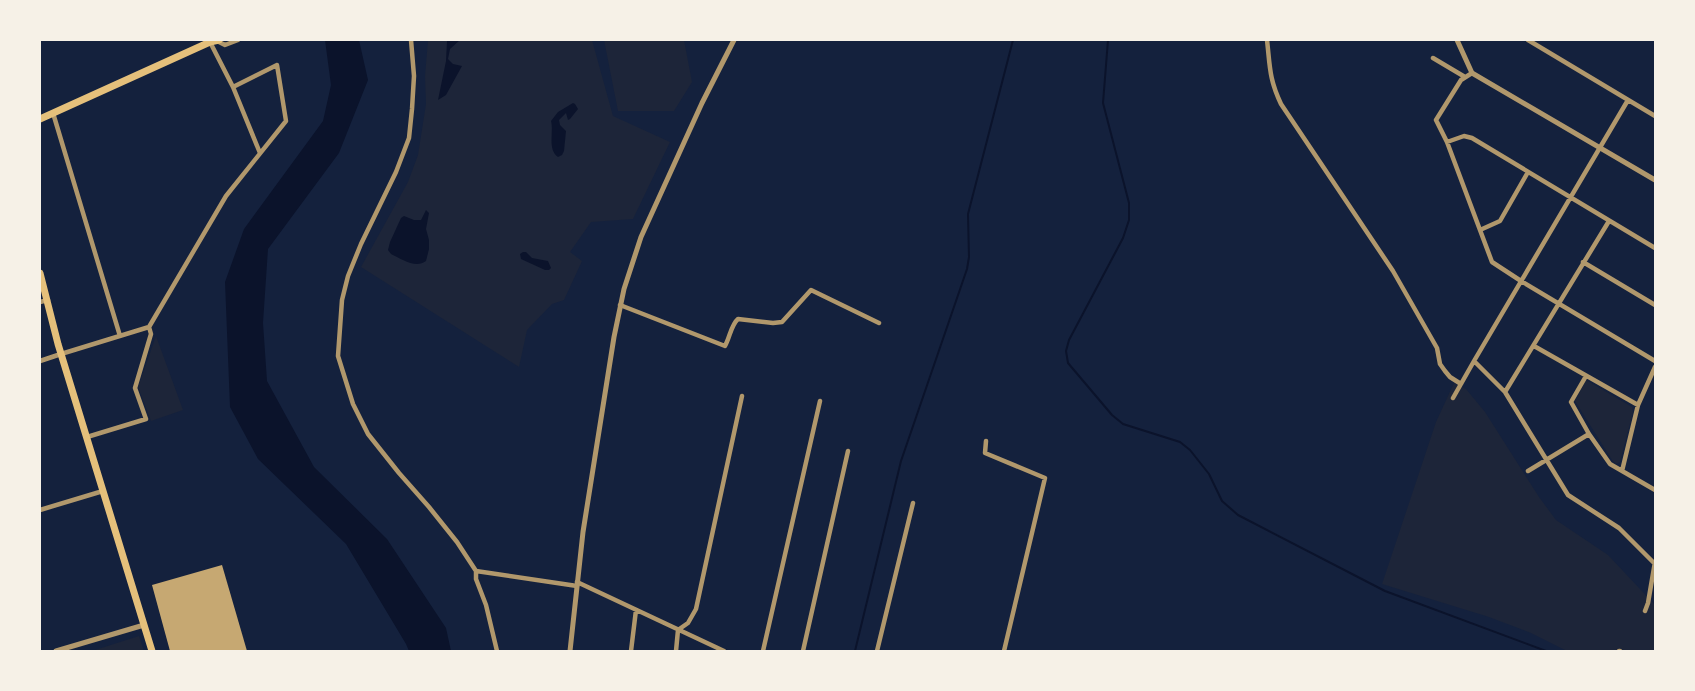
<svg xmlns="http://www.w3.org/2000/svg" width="1695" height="691" viewBox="0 0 1695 691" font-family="Figtree,sans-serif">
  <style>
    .green { fill: #1d2539 }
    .water { fill: #0b132b }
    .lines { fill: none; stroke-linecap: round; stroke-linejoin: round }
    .stream { stroke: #0b132b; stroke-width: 2 }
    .building { fill: #c6a872 }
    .minor { stroke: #b1986c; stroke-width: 4.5 }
    .tertiary { stroke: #b1986c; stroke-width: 5 }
    .trunk { stroke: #e5c07b; stroke-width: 7 }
  </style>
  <rect width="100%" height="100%" fill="#14213d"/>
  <path class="green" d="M428,40H592L613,116L670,142L633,219L591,222L570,252L582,261L564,300L552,304L527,330L519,367L361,267L408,182L418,155L426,104L425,76Z
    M604,40H684L692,82L674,111H618Z
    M156,336L183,410L151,421L138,387Z
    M1586,380L1632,407L1633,412L1620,462L1616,464L1612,460L1575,401Z
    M1454,383L1466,389L1485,412L1539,497L1556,520L1608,555L1655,605V651H1567L1531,633L1489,617L1382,584L1436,422Z
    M139,636L144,651H92Z"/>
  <path class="water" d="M325,40H359L368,80L339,153L268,249L263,323L267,381L314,467L387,539L446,628L451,651H409L406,644L346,544L258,459L230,407L225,282L244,229L323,121L331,85Z
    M445,40H460L450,49L448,59L453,64L462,66L446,95L438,100L446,61L447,41Z
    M573,103L575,104L578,109L570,119L568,120L566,113L559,120L560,125L566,131L564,151L562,155L558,157C547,149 554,132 551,121L558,112Z
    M426,210L429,213L426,229L429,240V249L426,261C416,269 401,259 391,254L388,250L390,242L401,218L404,216L414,220H421Z
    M523,252H526L532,258L548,261L551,268L549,270H545L521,259L520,254Z"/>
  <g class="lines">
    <path class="stream" d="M1108,40L1103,103L1129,203V220L1123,238L1069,340L1066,351L1068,363L1112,415L1123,424L1180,442L1190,450L1209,474L1222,501L1238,515L1385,591L1546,651
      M855,651L901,461L967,269L969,257L968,214L1013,40"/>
  </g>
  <path class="building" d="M222,565L247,651H170L152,585Z"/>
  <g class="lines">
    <path class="minor" d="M411,40L414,76L412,109L409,138L396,172L361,244L348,276L342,300L338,356L353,404L368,434L399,473L429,507L457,542L476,571V579L486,605L497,651
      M1267,40C1270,66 1269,79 1281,104L1393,271L1437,348L1440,364L1445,371L1450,377L1461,384
      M1528,40L1655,116
      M217,41L225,45L238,40
      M210,42L233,87L260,153
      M1433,58L1465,77
      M1472,73L1461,80L1436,120L1447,142L1492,262L1521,281L1655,361
      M53,113L120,336
      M1447,142L1464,136L1472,138L1655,248
      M1480,230L1500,221L1528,172
      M1583,262L1655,305
      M40,302L48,300
      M620,305L725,346C730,337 731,325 738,319L773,323L782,322L811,290L879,323
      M1534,346L1638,405
      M61,354L149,327L226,196L286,121L277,65L233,87
      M1474,361L1505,392L1568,495L1619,528L1655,564
      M1586,376L1571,402L1589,434L1610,464L1655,490
      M1505,392L1609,221
      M1453,398L1474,361L1628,100
      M87,437L146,419L135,388L151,334L149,327
      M986,441L985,453L1045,478L1004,651
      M1528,471L1589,434
      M1622,471L1638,405L1655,367
      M40,510L103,491
      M476,571L577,586
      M577,582L724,651
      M1645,611L1648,603L1655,562
      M631,651L636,610
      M676,651L678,630L688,623L696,609L742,396
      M763,651L820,401
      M803,651L848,451
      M877,651L913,503
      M1619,651H1620"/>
    <path class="tertiary" d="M1457,40L1472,73L1655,180
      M40,361L61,354
      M56,651L144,625
      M570,651L583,532L614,337L624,289L641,237L702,103L734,40"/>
    <path class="trunk" d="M40,119L210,42L219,40
      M40,273L58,344L152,651"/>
  </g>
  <rect width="1695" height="691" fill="none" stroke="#f6f1e7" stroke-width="82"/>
</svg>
